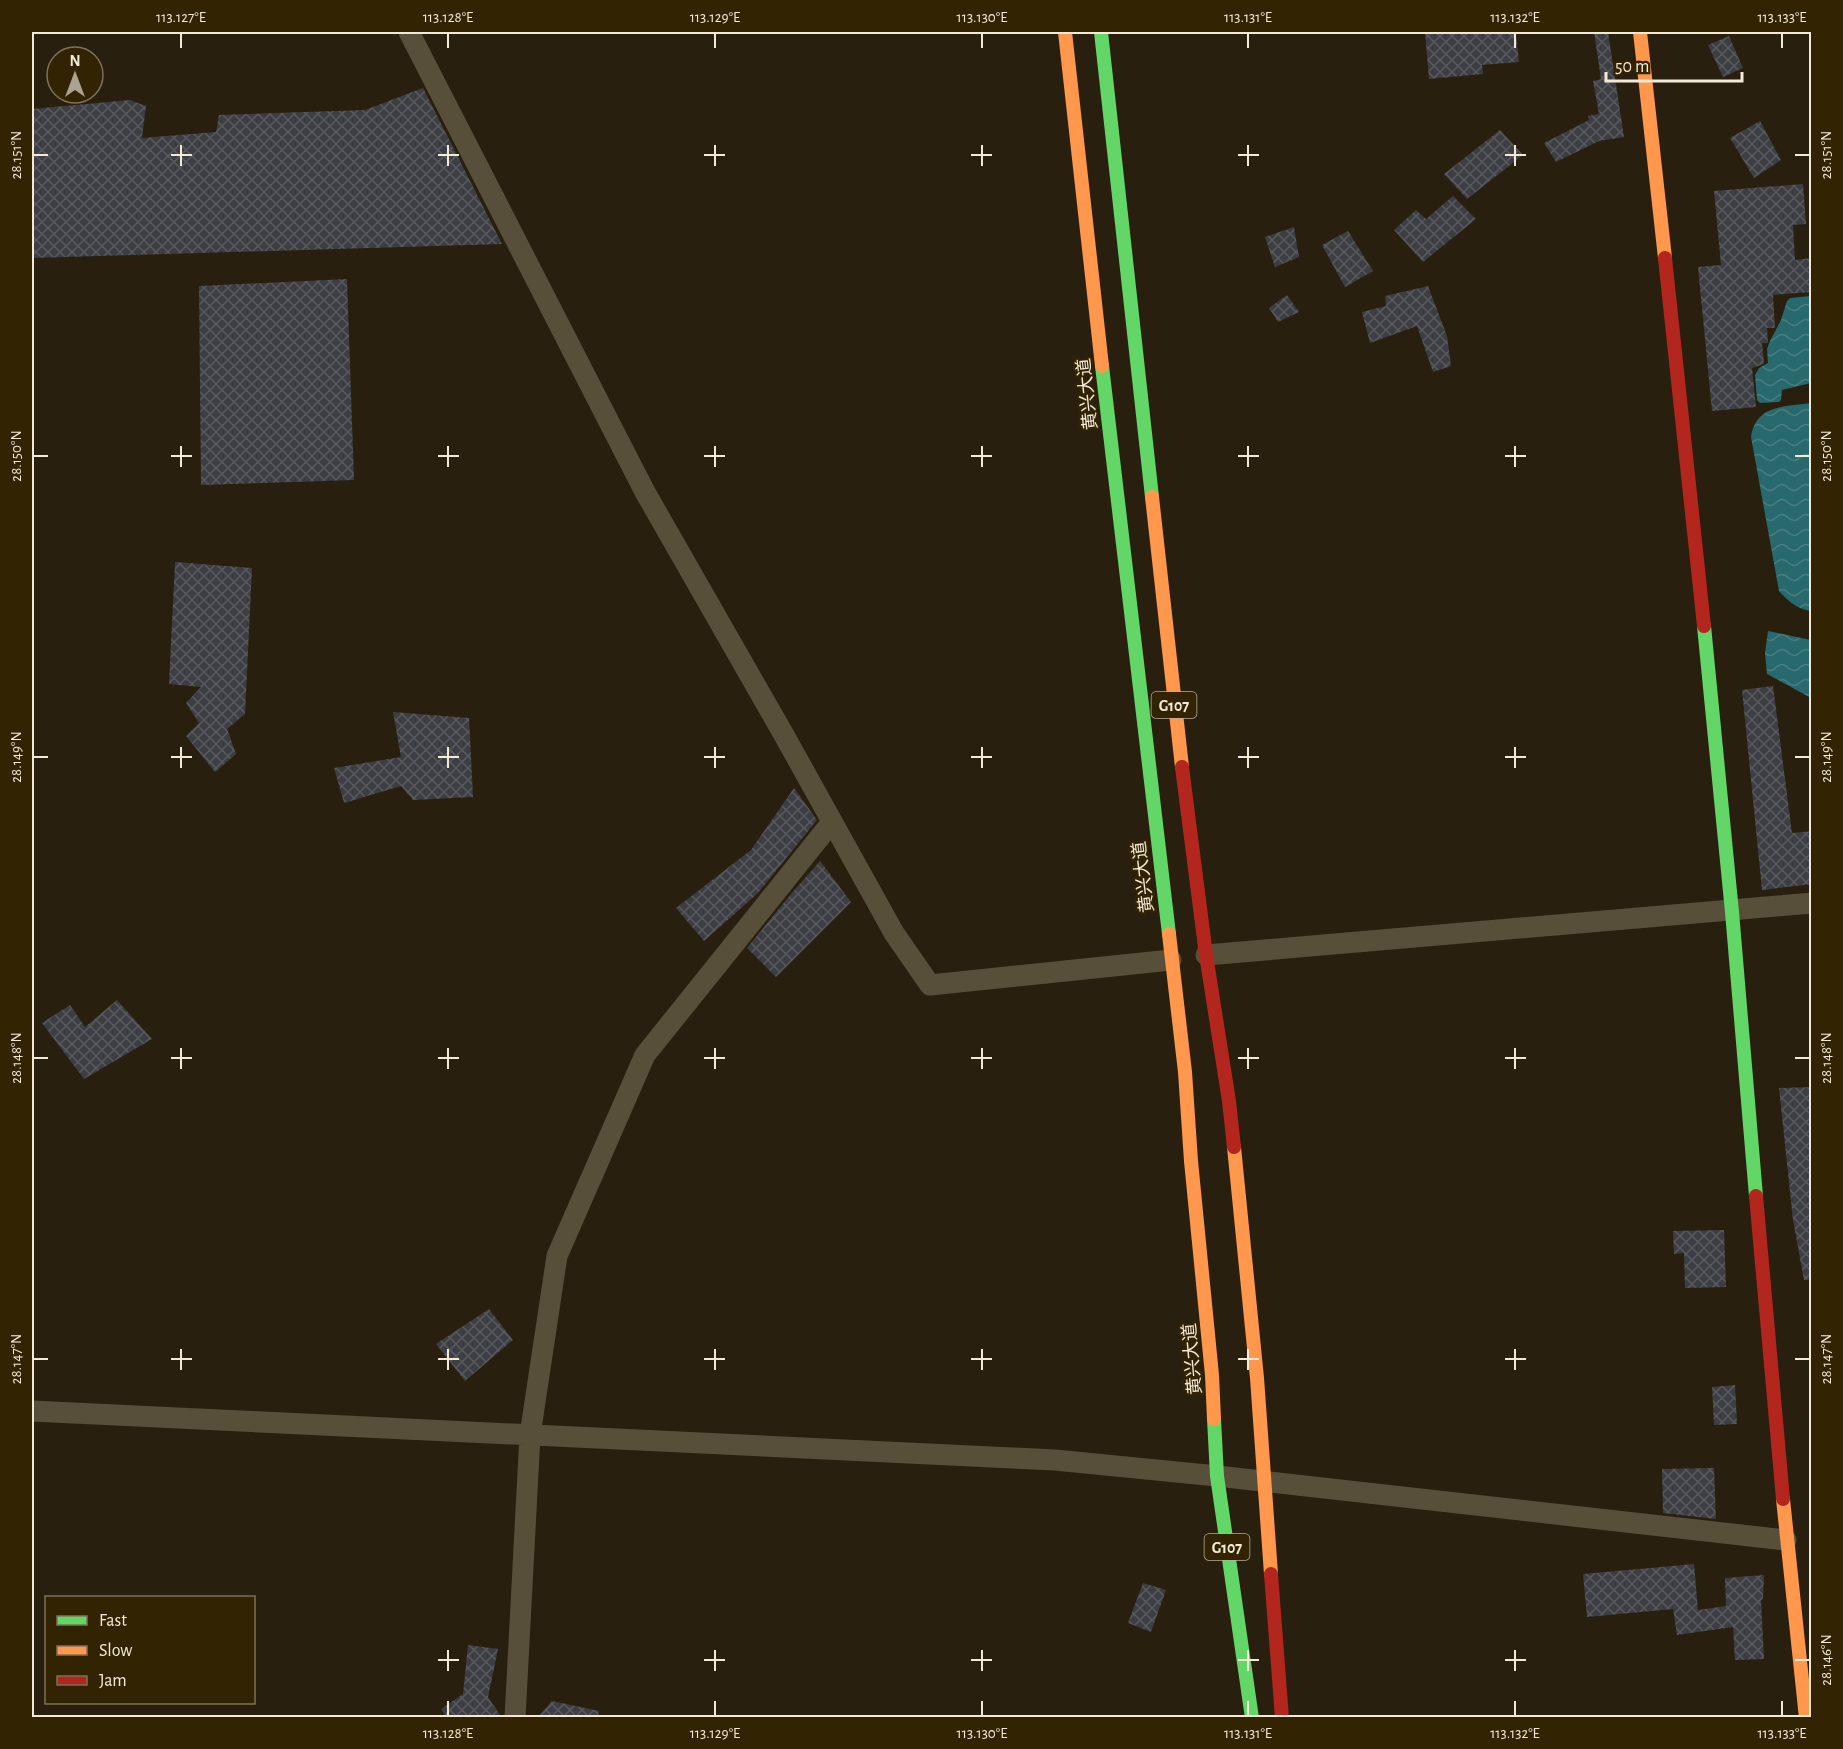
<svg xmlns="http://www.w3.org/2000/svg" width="1843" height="1749" viewBox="0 0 1843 1749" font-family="'Alegreya Sans','Noto Sans SC',sans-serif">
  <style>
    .water { fill: url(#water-waves) }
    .building { fill: url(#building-cross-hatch) }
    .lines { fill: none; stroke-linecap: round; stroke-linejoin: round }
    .street { stroke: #584f3b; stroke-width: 21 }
    .fast { stroke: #63d668; stroke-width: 14 }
    .slow { stroke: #ff974d; stroke-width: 14 }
    .jam { stroke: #b3261e; stroke-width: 14 }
    .ticks { fill: none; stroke: #f3e9d8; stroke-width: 2 }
    .labels { text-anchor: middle; stroke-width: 5; stroke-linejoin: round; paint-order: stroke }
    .shield { fill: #322303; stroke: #b9ae98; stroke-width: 1.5 }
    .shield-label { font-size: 16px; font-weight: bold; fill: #f3e9d8 }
    .street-label { font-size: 18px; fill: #f3e9d8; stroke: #322303 }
    .neatline { fill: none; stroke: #f3e9d8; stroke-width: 2 }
    .ticks-label { font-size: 15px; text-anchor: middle; fill: #f3e9d8 }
  </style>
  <defs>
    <pattern id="water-waves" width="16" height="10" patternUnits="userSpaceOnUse" patternTransform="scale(1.5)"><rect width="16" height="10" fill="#28696d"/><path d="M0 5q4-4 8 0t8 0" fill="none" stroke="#487e81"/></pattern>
    <pattern id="building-cross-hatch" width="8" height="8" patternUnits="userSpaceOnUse" patternTransform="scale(1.5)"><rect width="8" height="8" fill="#3c3e44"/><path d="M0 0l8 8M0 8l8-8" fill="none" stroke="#595a5e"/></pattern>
  </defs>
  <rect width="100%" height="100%" fill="#281f0e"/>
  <path class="water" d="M1811,296V383L1782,390L1781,400L1779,402L1760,403L1757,400L1755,375L1759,368L1768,363L1767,349L1770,341L1781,320L1787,301L1790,298Z
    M1811,403H1812L1811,611C1797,609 1788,601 1779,591L1751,437C1756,404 1785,407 1811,403Z
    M1768,631L1811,640V698L1767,674L1765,653Z"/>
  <path class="building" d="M1425,32H1516L1519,62L1482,65L1483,74L1429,79Z
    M1594,32H1608L1624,137L1599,141L1556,162L1544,143L1589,120L1588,116L1599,114L1593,81L1601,79Z
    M1729,36L1743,68L1723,77L1708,45Z
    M423,88L502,244L32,258V109L130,100L146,106L142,138L216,132L219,115L365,110Z
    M1760,121L1781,160L1754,178L1730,138Z
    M1500,130L1523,155L1467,199L1444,174Z
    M1803,184L1806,224L1793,225L1795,260L1812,258V292L1773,295L1775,328H1767L1768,343H1762L1764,364L1752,368L1756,407L1712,411L1698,267L1721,265L1714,191Z
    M1453,196L1476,219L1423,262L1394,230L1416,210L1426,219Z
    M1294,227L1299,257L1275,267L1265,237Z
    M1348,231L1373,271L1345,287L1322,245Z
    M347,279L354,480L201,485L199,286Z
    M1428,286L1447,336L1451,366L1433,372L1417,326L1370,343L1362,312L1386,306L1385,296Z
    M1287,295L1299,312L1278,322L1269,308Z
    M175,562L252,568L245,714L227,729L236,754L215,772L186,736L199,723L186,703L201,687L169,684Z
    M1773,686L1792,833L1812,831V884L1762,890L1742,690Z
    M393,712L469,718L473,797L413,800L401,786L344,803L334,768L401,757Z
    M794,788L817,820L758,893L704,941L676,908L751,850Z
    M820,861L851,902L776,977L747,948L791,894Z
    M117,1000L152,1039L84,1079L42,1023L70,1005L85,1027Z
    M1812,1087V1279L1804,1280L1793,1220L1779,1088Z
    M1724,1230L1726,1287L1685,1288L1684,1253L1674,1254L1673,1231Z
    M489,1309L513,1340L465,1381L436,1344Z
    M1735,1385L1737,1424L1714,1425L1712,1387Z
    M1714,1468L1716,1519L1663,1513L1662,1469Z
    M1694,1564L1698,1610L1726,1606L1725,1578L1764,1575L1763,1599L1761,1600L1764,1659L1735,1660L1733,1627L1677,1635L1673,1609L1587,1617L1583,1574Z
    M1143,1583L1166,1590L1151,1632L1128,1623Z
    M468,1645L498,1649L488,1697L502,1718H447L441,1709L463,1694Z
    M552,1701L599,1711L598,1718H537Z"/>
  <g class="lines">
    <path class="street" d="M409,32L645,492L784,735L894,933L930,985L1171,960
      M1206,955L1812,903
      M32,1411L1055,1460L1217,1476L1786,1540
      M515,1718L530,1435L557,1256L645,1055L832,822"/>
    <path class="fast" d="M1101,32L1152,497
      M1102,366L1169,934
      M1704,626L1732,912L1756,1196
      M1214,1419L1217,1476L1252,1718"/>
    <path class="slow" d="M1065,32L1102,366
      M1640,32L1665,258
      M1152,497L1182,767
      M1169,934L1185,1072L1191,1161L1212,1375L1214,1419
      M1234,1147L1257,1378L1271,1574
      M1783,1499L1806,1718"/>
    <path class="jam" d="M1665,258L1704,626
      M1182,767L1206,955L1229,1101L1234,1147
      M1756,1196L1783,1499
      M1271,1574L1282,1718"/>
  </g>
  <path class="ticks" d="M181,33V48M448,33V48M715,33V48M982,33V48M1248,33V48M1515,33V48M1782,33V48M181,145V166M448,145V166M715,145V166M982,145V166M1248,145V166M1515,145V166M33,155H48M171,155H192M438,155H459M704,155H725M971,155H992M1238,155H1259M1505,155H1526M1795,155H1810M181,446V467M448,446V467M715,446V467M982,446V467M1248,446V467M1515,446V467M33,456H48M171,456H192M438,456H459M704,456H725M971,456H992M1238,456H1259M1505,456H1526M1795,456H1810M181,747V768M448,747V768M715,747V768M982,747V768M1248,747V768M1515,747V768M33,757H48M171,757H192M438,757H459M704,757H725M971,757H992M1238,757H1259M1505,757H1526M1795,757H1810M181,1048V1069M448,1048V1069M715,1048V1069M982,1048V1069M1248,1048V1069M1515,1048V1069M33,1058H48M171,1058H192M438,1058H459M704,1058H725M971,1058H992M1238,1058H1259M1505,1058H1526M1795,1058H1810M181,1349V1370M448,1349V1370M715,1349V1370M982,1349V1370M1248,1349V1370M1515,1349V1370M33,1359H48M171,1359H192M438,1359H459M704,1359H725M971,1359H992M1238,1359H1259M1505,1359H1526M1795,1359H1810M448,1650V1671M715,1650V1671M982,1650V1671M1248,1650V1671M1515,1650V1671M438,1660H459M704,1660H725M971,1660H992M1238,1660H1259M1505,1660H1526M1795,1660H1810M448,1701V1716M715,1701V1716M982,1701V1716M1248,1701V1716M1515,1701V1716M1782,1701V1716"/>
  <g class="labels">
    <g class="shield">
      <rect x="1151.5" y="692" width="45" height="26" rx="4.5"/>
      <rect x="1204.5" y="1534" width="45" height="26" rx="4.5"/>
    </g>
    <g class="shield-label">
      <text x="1174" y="711">G107</text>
      <text x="1227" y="1553">G107</text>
    </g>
    <g class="street-label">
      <text transform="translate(1087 394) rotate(-96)" y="6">黄兴大道</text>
      <text transform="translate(1143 877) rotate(-97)" y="6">黄兴大道</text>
      <text transform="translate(1192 1359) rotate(-95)" y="6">黄兴大道</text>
    </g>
  </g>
  <rect width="1843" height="1749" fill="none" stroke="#322303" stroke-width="66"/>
  <rect x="45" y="1596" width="210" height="108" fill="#322303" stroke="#7f7258" stroke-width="1.5"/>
  <rect x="57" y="1616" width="30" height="9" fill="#63d668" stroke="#7f7258" stroke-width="1.5"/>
  <text x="99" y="1626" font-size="18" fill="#f3e9d8">Fast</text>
  <rect x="57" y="1646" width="30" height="9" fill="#ff974d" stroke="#7f7258" stroke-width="1.5"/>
  <text x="99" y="1656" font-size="18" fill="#f3e9d8">Slow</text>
  <rect x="57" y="1676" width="30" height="9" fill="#b3261e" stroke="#7f7258" stroke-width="1.5"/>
  <text x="99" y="1686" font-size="18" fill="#f3e9d8">Jam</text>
  <g transform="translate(75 75)"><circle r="28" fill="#322303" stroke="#7f7258" stroke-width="1.5"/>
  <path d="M0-4.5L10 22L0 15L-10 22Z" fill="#aca291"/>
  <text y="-9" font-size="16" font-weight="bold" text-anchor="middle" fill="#f3e9d8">N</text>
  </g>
  <path d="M1606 72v9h136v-9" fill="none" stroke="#f3e9d8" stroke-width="3"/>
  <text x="1615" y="72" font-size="18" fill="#f3e9d8" stroke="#322303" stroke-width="4.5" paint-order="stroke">50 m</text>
  <rect x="33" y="33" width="1777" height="1683" class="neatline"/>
  <g class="ticks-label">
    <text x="181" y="22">113.127°E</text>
    <text x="448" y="22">113.128°E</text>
    <text x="715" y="22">113.129°E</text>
    <text x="982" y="22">113.130°E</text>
    <text x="1248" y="22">113.131°E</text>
    <text x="1515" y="22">113.132°E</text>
    <text x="1782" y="22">113.133°E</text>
    <text transform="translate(16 155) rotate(-90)" y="5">28.151°N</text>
    <text transform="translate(1826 155) rotate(-90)" y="5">28.151°N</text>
    <text transform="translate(16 456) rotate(-90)" y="5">28.150°N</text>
    <text transform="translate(1826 456) rotate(-90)" y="5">28.150°N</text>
    <text transform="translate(16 757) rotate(-90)" y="5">28.149°N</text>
    <text transform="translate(1826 757) rotate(-90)" y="5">28.149°N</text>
    <text transform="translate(16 1058) rotate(-90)" y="5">28.148°N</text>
    <text transform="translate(1826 1058) rotate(-90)" y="5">28.148°N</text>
    <text transform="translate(16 1359) rotate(-90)" y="5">28.147°N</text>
    <text transform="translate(1826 1359) rotate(-90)" y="5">28.147°N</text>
    <text transform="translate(1826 1660) rotate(-90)" y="5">28.146°N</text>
    <text x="448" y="1738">113.128°E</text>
    <text x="715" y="1738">113.129°E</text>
    <text x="982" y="1738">113.130°E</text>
    <text x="1248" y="1738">113.131°E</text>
    <text x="1515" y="1738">113.132°E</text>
    <text x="1782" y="1738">113.133°E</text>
  </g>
</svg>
